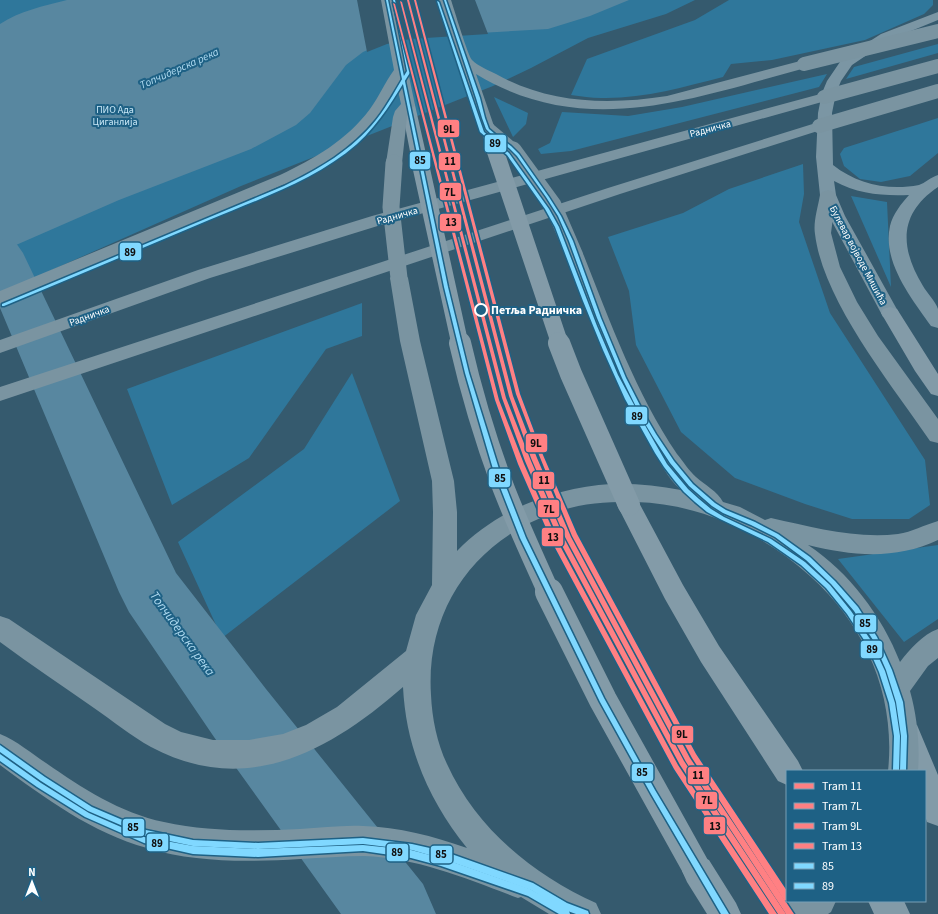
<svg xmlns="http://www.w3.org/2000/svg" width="938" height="914" viewBox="0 0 938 914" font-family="'Source Sans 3',sans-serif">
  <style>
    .green { fill: #2f779b }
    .water { fill: #5887a0 }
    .pier { fill: #355a6e }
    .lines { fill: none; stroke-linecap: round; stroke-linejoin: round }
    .river { fill: #5887a0; fill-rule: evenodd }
    .street { fill: #7b96a4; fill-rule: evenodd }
    .secondary { fill: #839ba8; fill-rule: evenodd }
    .primary { fill: #7a94a1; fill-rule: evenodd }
    .secondary-bridge-far3 { stroke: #839ba8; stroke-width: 14 }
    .secondary-bridge-far2 { stroke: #839ba8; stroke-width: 17 }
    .secondary-bridge-far1 { stroke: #839ba8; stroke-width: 22 }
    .secondary-bridge { stroke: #839ba8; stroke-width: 28 }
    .primary-bridge-far1 { stroke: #7a94a1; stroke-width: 14 }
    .primary-bridge { stroke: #7a94a1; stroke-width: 17 }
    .bus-1-casing { stroke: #1e6185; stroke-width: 3 }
    .bus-2-casing { stroke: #1e6185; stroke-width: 3 }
    .bus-1 { fill: #80d8ff; fill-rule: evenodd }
    .bus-2 { fill: #80d8ff; fill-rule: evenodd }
    .tram-1-casing { stroke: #1e6185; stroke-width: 3 }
    .tram-2-casing { stroke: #1e6185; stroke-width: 3 }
    .tram-3-casing { stroke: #1e6185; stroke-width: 3 }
    .tram-4-casing { stroke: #1e6185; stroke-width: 3 }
    .tram-1 { fill: #ff8083; fill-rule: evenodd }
    .tram-2 { fill: #ff8083; fill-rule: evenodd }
    .tram-3 { fill: #ff8083; fill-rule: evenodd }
    .tram-4 { fill: #ff8083; fill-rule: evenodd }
    .stop-dot { fill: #1e6185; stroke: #fff; stroke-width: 2 }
    .labels { text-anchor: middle; stroke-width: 4; stroke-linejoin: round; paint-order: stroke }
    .far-park-label { font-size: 10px; fill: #cae9f8; stroke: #1e6185 }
    .far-street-label { font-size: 10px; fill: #fff; stroke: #1e6185 }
    .far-water-label { font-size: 11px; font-style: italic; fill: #b1dcf2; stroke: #1e6185 }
    .stop-label { font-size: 12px; font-weight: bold; fill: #fff; stroke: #1e6185; text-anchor: start }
    .water-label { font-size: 13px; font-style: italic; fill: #b1dcf2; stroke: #1e6185 }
    .line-badge { stroke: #1e6185; stroke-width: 1.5 }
    .pale-badge-label { font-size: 11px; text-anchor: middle; font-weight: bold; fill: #111 }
  </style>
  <rect width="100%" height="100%" fill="#355a6e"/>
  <path class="green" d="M0,0H695L666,14L588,38L531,68L493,86L241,186L0,293Z
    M729,0H933V5L924,14L865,40L772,60L731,64L723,77C683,87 643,99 601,98C591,98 581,96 571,95L587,59L695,20Z
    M938,44V53L846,79L854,67Z
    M827,74L819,87L571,151L541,154L538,149L550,143L562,112L628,116L682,107Z
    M494,97L528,113L526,124L513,137Z
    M938,118V153L910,176L881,182L860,179L844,166L840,154L844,148Z
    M803,164L804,194L799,222L830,313L925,460L930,505L909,519H852L805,504L735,478L681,432L636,345L629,291L608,237L683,213L729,189Z
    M851,196L887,202L891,287Z
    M362,303V336L326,349L249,458L172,505L127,389Z
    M352,373L400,501L222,638L178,542L304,449Z
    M938,545V619L904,642L838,559Z"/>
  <path class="water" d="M67,0H629L590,16L548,29L410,37L386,42L363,52L346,65L310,113L296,125L251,149L119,200L0,252V24C20,11 43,6 67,0Z"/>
  <path class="pier" d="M357,0H475L488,34L410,39L387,44L367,52Z"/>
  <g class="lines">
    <path class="river" d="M0,239L16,243L23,253L176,573L266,689L423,884L436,914H341L214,737L129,612L119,592L0,308Z"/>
    <path class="street" d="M938,12V20L889,40L852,65L841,81L836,93L832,113L833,165C857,184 888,191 919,185C925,183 931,177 938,175V187C898,214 900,248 923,286C927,293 936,302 938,309C938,315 938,322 938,328L931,326C912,299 882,262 890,226C893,214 901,204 909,195C882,196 858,194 834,181L836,195L845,216L899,313L897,317L890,319L883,317L881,313L829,216L820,195L816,157L818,113L822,93L827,81L842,59L881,34Z"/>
    <path class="secondary" d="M408,101L413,102L415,105L429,167L426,170L421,172L416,170L413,167L401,105L403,102Z
      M890,307L897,309L938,374V396L931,394L915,371L881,313L883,309Z
      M629,496L637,499L683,585L719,646L798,761L803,771H787V785L778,781L701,662L665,599L617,505L621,499Z
      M907,722L917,725L938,775V826L927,822L925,816V771H907L893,735L897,725Z
      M698,855L709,860L736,903L741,914H707L687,882L682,871L687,860Z
      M868,901H904L910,914H874Z"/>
    <path class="primary" d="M381,0H393L415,105L409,112L407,117L402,163L399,166L394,168L389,166L386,163L393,117L395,111L401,104L397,86L381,114L365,133L341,154L308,174L114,258L0,304V291L280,175C314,159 347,140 370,109C379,97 385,82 394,70Z
      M439,0H451C454,9 468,56 472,60C478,66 488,70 496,74C549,104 609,105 667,96L804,60L809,61L811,64L809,67C696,97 586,141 476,74L495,129L493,132L488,133L483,132L481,129Z
      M824,93L829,94L831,97L829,100L384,224L210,278L0,353V340L198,270L372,216Z
      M819,122L824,123L826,126L824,129L620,194L0,401V387L608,188Z
      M828,190L834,192L836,195L831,233L840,267L857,302L878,336L938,419V443L930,441C892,385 823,301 815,234C813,222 818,207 820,195L822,192Z
      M575,251L581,252L584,256C611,324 636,393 677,454C683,461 689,471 696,477C705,485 717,491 723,502L740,507L765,520L771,518C812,527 855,539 898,534C912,532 924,525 938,521V540C896,560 852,556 808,545C849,572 882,616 900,662C910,649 922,635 938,629V658L928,666L910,691C917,716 920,744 918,771H888C896,696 866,626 810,576C762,533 701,504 636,502C614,502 592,502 570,508C482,531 425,603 431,695C432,718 437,743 447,764C476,828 533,875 596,903L601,914H549L521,897L518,898C468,879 418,858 364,856C343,856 321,858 300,859C249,862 196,863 147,848C92,833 45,798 0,765V734C17,741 31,753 46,763C82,788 120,813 164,822C209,832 255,831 300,829C321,828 342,825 363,826C399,827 433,836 467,848C429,801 406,748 403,687C330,751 247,798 151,747C131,736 113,721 94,708C63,686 31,665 0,642V616L9,619L165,724L181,732L213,740H249L283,734L306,725L337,707L406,651L416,615L432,585L433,512L432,481L400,341L390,278L393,274L399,273L405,274L408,278L420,341L454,481L457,512V551C495,511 555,487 611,484C635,483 658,486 681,490C668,479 659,460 650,445C614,385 591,321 566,256L569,252Z
      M789,901H836L831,912L828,914H782L787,903Z"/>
    <path class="secondary-bridge-far3" d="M488,129L495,151"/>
    <path class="secondary-bridge-far2" d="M495,150L560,344
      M421,167L460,344"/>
    <path class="secondary-bridge-far1" d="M460,343C471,391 485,438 502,484C516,521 533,557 549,593
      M559,343L571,374L629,505"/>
    <path class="secondary-bridge" d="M549,592L603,700L698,871"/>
    <path class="primary-bridge-far1" d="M804,64L938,31
      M824,97L938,66
      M819,126L938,91
      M488,129L514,151"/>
    <path class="primary-bridge" d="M513,150L553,205L575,256
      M394,163L391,207L399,278"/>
    <defs>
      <path id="bus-1" d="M386,0H388L448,287L469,373L499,469L526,538L604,698L655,790L729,914H721L651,794L600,702L520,538L493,469L465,373L444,287Z
        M444,0H446L480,98L485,118L489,129L495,134L511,146L519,154L549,197L561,216L573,241L601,318L626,378L646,417L656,434L674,461L693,484L715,503L726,510L755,522L778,534L810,557L835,581L858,607L877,637L892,670L903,702L907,736L906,771H900L901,736L896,702L886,670L873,640L854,611L831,584L806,560L775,537L751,525L723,513L712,506L689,486L670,463L653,437L641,417L622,378L597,318L569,241L558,216L546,197L517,156L509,148L492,135L486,129L482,118L476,98Z
        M0,745L45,777L92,807L146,830L193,840L258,843L363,838L412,844L443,851L533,883L567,903L588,911L589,914H576L562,909L531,890L443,859L412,850L363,844L258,849L193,846L146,836L88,811L41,781L0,752Z"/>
      <path id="bus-2" d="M393,0H395L411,71C394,98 381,122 357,144C316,180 259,199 209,220C141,249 73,277 4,306H2V304L284,186C319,169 352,150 376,120C388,105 397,87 407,71Z
        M437,1L439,2L484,132L509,153L549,209L559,227L597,326L618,375L647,429L667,464L688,489L699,499L711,509L724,517L771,539L805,562L830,585L851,611L870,639L885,671L895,703L900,736L899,771H893V770L894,736L889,703L879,672L866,643L847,614L826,588L801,565L768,542L720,519L707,512L695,502L684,492L674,480L664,467L655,453L625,399L603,350L583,301L555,227L545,209L507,155L480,132Z
        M0,754L41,783L89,813L144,837L193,846L258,849L363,845L411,850L441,858L530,889L569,911L570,914H559L528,896L441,866L411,858L363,851L258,857L193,854L144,843L85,817L37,787L0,761Z"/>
    </defs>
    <use href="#bus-1" class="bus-1-casing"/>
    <use href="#bus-2" class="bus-2-casing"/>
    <use href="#bus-1" class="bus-1"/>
    <use href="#bus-2" class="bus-2"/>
    <defs>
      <path id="tram-1" d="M407,0H409L513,396L537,458L571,537L690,758L794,914H786L686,762L565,537L531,458L509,396Z"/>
      <path id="tram-2" d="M400,1L402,2L506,398L531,461L565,540L684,761L786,914H778L680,765L559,540L525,461L502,398Z"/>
      <path id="tram-3" d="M414,0H416L520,394L543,455L577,534L696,754L787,891V901L784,900L692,758L572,536L539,455L516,394Z"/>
      <path id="tram-4" d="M393,3L395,4L499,400L524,464L559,544L678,765L777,914H769L674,769L553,544L518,464L495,400Z"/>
    </defs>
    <use href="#tram-1" class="tram-1-casing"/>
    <use href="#tram-2" class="tram-2-casing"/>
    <use href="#tram-3" class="tram-3-casing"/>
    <use href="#tram-4" class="tram-4-casing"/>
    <use href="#tram-1" class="tram-1"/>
    <use href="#tram-2" class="tram-2"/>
    <use href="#tram-3" class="tram-3"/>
    <use href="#tram-4" class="tram-4"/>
  </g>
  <circle class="stop-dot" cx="481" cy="310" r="6"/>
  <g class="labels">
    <g class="far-park-label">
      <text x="115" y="113">ПИО Ада<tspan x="115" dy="12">Циганлија</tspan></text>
    </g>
    <g class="far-street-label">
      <text transform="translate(710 128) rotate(-15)" y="4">Радничка</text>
      <text transform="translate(397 215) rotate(-16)" y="4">Радничка</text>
      <text transform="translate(859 255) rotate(62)" y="4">Булевар војводе Мишића</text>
      <text transform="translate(89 315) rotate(-20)" y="4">Радничка</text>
    </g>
    <g class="far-water-label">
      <text transform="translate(179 68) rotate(-24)" y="4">Топчидерска река</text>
    </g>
    <g class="stop-label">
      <text x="491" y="314">Петља Радничка</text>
    </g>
    <g class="water-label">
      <text transform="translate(183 633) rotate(54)" y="5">Топчидерска река</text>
    </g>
  </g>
  <g class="line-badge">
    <rect x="437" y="119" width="23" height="19" rx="4" fill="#ff8083"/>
    <rect x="484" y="134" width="23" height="19" rx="4" fill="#80d8ff"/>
    <rect x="409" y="151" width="22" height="19" rx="4" fill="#80d8ff"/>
    <rect x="438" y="152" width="23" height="19" rx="4" fill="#ff8083"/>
    <rect x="439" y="182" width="23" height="19" rx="4" fill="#ff8083"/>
    <rect x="439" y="213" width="23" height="19" rx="4" fill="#ff8083"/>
    <rect x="119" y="242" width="23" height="19" rx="4" fill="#80d8ff"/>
    <rect x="625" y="406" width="23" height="19" rx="4" fill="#80d8ff"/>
    <rect x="525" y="433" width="23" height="20" rx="4" fill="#ff8083"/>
    <rect x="488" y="468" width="23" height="20" rx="4" fill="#80d8ff"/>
    <rect x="532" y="471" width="23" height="19" rx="4" fill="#ff8083"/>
    <rect x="537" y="499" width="23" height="19" rx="4" fill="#ff8083"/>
    <rect x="541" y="527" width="23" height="20" rx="4" fill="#ff8083"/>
    <rect x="854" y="614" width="23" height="19" rx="4" fill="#80d8ff"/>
    <rect x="860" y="640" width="23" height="19" rx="4" fill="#80d8ff"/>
    <rect x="671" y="725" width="23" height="19" rx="4" fill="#ff8083"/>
    <rect x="631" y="763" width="23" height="19" rx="4" fill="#80d8ff"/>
    <rect x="687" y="766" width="23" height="19" rx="4" fill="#ff8083"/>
    <rect x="695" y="791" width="23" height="19" rx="4" fill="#ff8083"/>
    <rect x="703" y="816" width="23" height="19" rx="4" fill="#ff8083"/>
    <rect x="122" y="818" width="23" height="19" rx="4" fill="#80d8ff"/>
    <rect x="146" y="833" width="23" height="19" rx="4" fill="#80d8ff"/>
    <rect x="386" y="843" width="23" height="19" rx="4" fill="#80d8ff"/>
    <rect x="430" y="845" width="23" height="19" rx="4" fill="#80d8ff"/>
  </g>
  <g class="pale-badge-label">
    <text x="449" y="133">9L</text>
    <text x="495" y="147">89</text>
    <text x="420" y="164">85</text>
    <text x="450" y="165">11</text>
    <text x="450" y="196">7L</text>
    <text x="451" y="226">13</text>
    <text x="130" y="256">89</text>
    <text x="637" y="420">89</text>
    <text x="536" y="447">9L</text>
    <text x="500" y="482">85</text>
    <text x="544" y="484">11</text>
    <text x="549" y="513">7L</text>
    <text x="553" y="541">13</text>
    <text x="865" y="627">85</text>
    <text x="872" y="653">89</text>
    <text x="682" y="738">9L</text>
    <text x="642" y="776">85</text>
    <text x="698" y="779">11</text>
    <text x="707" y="804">7L</text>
    <text x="715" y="830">13</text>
    <text x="133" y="831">85</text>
    <text x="157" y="847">89</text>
    <text x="397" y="856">89</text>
    <text x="441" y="858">85</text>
  </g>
  <rect x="786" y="770" width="140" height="132" fill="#1e6185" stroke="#78a0b6"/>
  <rect x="794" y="783" width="20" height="6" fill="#ff8083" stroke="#78a0b6"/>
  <text x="822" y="790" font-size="12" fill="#ffffff">Tram 11</text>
  <rect x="794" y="803" width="20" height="6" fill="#ff8083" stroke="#78a0b6"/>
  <text x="822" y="810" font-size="12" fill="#ffffff">Tram 7L</text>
  <rect x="794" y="823" width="20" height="6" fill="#ff8083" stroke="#78a0b6"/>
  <text x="822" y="830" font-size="12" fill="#ffffff">Tram 9L</text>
  <rect x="794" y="843" width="20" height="6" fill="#ff8083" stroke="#78a0b6"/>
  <text x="822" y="850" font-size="12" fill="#ffffff">Tram 13</text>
  <rect x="794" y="863" width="20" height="6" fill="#80d8ff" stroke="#78a0b6"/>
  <text x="822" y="870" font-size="12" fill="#ffffff">85</text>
  <rect x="794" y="883" width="20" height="6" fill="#80d8ff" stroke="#78a0b6"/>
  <text x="822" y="890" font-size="12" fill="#ffffff">89</text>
  <g transform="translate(32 882)" stroke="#1e6185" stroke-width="3" paint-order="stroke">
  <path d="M0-3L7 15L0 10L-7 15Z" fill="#ffffff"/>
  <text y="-6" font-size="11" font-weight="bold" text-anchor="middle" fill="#ffffff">N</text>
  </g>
</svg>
